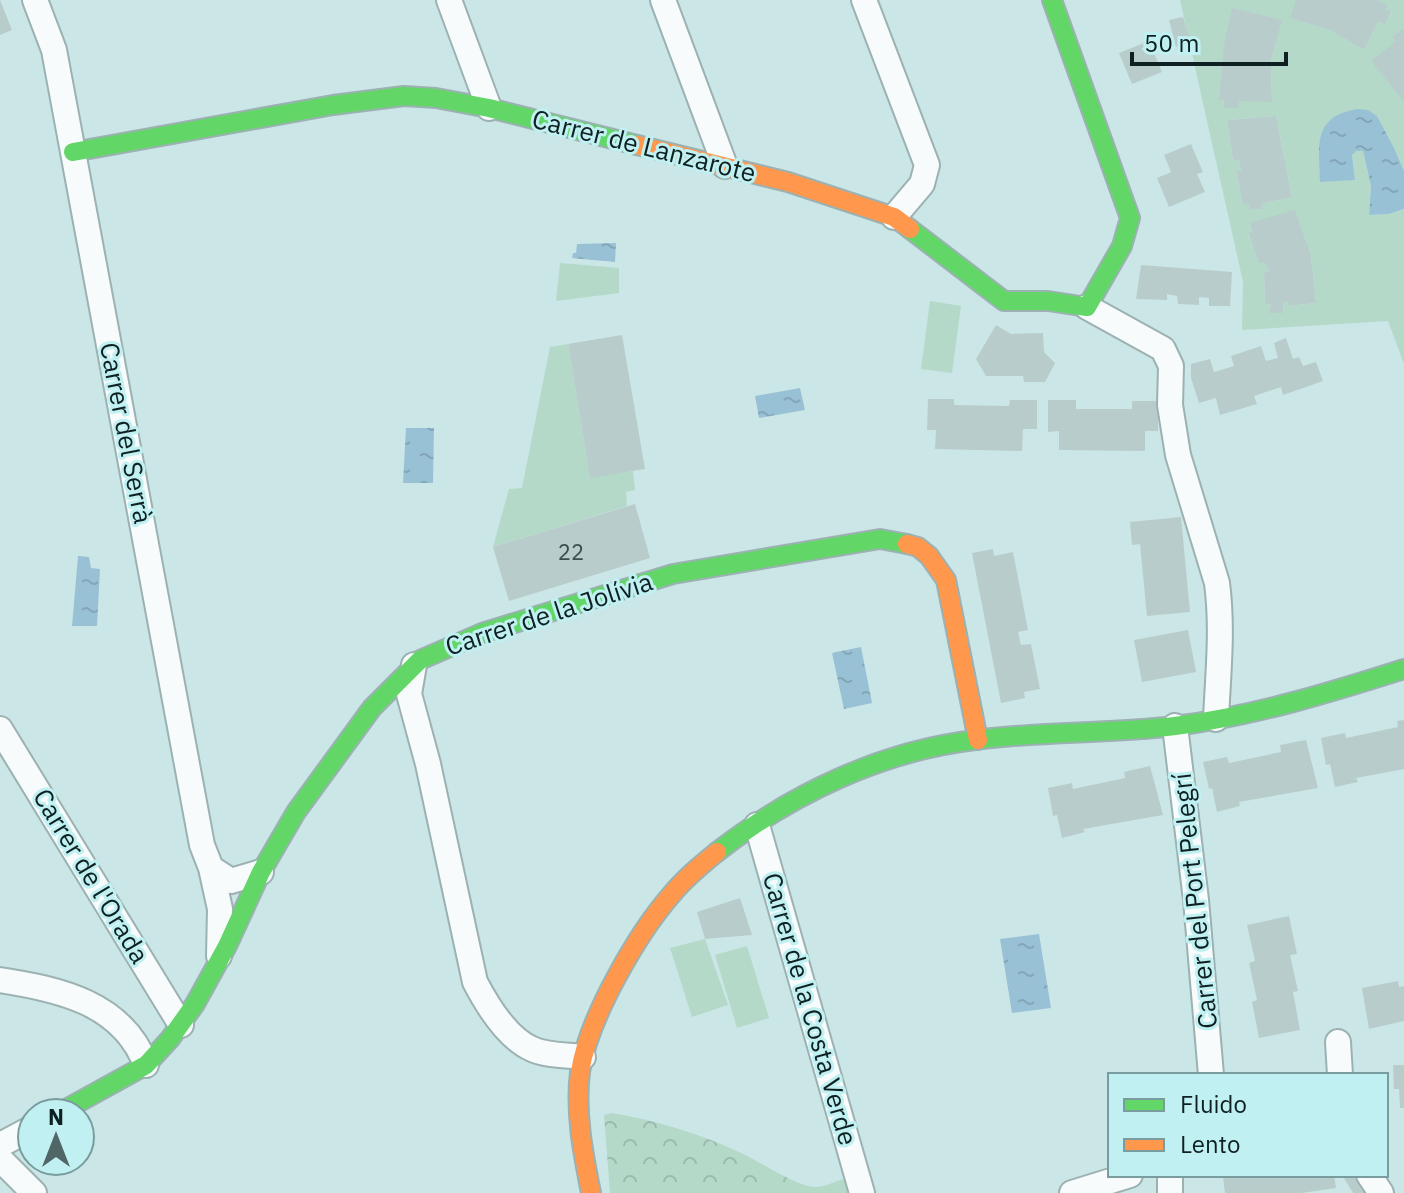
<svg xmlns="http://www.w3.org/2000/svg" width="1404" height="1193" viewBox="0 0 1404 1193" font-family="'IBM Plex Sans',sans-serif">
  <style>
    .green { fill: #b5d9c9; fill-rule: evenodd }
    .park { fill: url(#park-crowns) }
    .water { fill: url(#water-ripples) }
    .building { fill: #b8cdcb }
    .lines { fill: none; stroke-linecap: round; stroke-linejoin: round }
    .street-casing { stroke: #9cb1b2; stroke-width: 28 }
    .fast-casing { stroke: #9cb1b2; stroke-width: 22 }
    .slow-casing { stroke: #9cb1b2; stroke-width: 22 }
    .street { stroke: #f7fbfb; stroke-width: 24 }
    .fast { stroke: #63d668; stroke-width: 18 }
    .slow { stroke: #ff974d; stroke-width: 18 }
    .labels { text-anchor: middle; stroke-width: 6; stroke-linejoin: round; paint-order: stroke }
    .number-label { font-size: 22px; fill: #3b4e4e }
    .street-label { font-size: 26px; fill: #0e2021; stroke: #c0f0f1 }
  </style>
  <defs>
    <pattern id="park-crowns" width="20" height="18" patternUnits="userSpaceOnUse" patternTransform="scale(2)"><rect width="20" height="18" fill="#b5d9c9"/><path d="M2 6a3 3 0 1 1 6 0M12 15a3 3 0 1 1 6 0" fill="none" stroke="#9abaac"/></pattern>
    <pattern id="water-ripples" width="26" height="14" patternUnits="userSpaceOnUse" patternTransform="scale(2)"><rect width="26" height="14" fill="#99c1d6"/><path d="M2 4q2-2 4 0t4 0M15 11q2-2 4 0t4 0" fill="none" stroke="#83a6b7"/></pattern>
  </defs>
  <rect width="100%" height="100%" fill="#cbe6e6"/>
  <path class="green" d="M1180,0H1296L1330,30L1364,50L1378,22L1385,25L1392,12L1386,10L1387,5L1377,0H1404V28L1393,37L1396,41L1404,102V171L1377,116L1320,164L1355,179L1352,154L1356,151H1363L1371,186L1369,215L1389,214L1404,209V364L1388,321L1242,330L1243,282ZM1281,20L1271,60L1272,101H1239V108L1223,107L1224,100H1220ZM1276,116L1292,197L1261,204V209L1249,210L1248,204H1243L1236,172L1241,171L1239,160L1233,161L1227,120ZM1295,211L1311,255L1316,303L1290,306L1289,302H1283V313H1270L1271,304H1265L1264,273L1269,271L1264,262H1259L1248,234L1252,232L1249,224Z
    M560,263L619,268V293L556,301Z
    M930,301L961,306L952,373L921,369Z
    M568,344L590,477L633,471L635,490L626,492L627,506L493,547L509,489L522,488L550,347Z
    M705,939L728,1005L692,1017L670,948Z
    M747,946L769,1018L737,1028L715,955Z"/>
  <path class="park" d="M612,1113C655,1120 701,1134 741,1153C759,1161 794,1185 813,1187C823,1188 839,1180 849,1177L851,1193H610L604,1115Z"/>
  <path class="water" d="M1357,109L1368,110L1377,116L1393,146L1404,171V209L1389,214L1369,215L1371,186L1363,151H1356L1352,155L1355,180L1320,182C1319,145 1312,117 1357,109Z
    M616,243L615,262L572,258L573,253H576L577,244Z
    M800,388L805,410L759,418L755,396Z
    M406,428H434L433,483H403Z
    M78,556L89,557L91,568L100,569L97,626H72Z
    M861,647L872,703L844,709L832,653Z
    M1039,934L1051,1008L1012,1013L1000,939Z"/>
  <path class="building" d="M0,0L12,30L0,35Z
    M1296,0H1377L1388,5L1386,10L1392,11L1385,25L1378,22L1364,50L1330,30L1290,18Z
    M1232,8L1282,20L1271,60L1272,102L1239,101V108H1223L1224,100H1219L1224,45Z
    M1183,17L1191,43L1176,47L1169,20Z
    M1404,28V102L1371,61L1396,41L1392,37Z
    M1149,41L1162,72L1132,84L1119,53Z
    M1276,116L1292,197L1261,204V209L1249,210L1248,204L1243,205L1236,171H1241L1239,160L1233,161L1227,120Z
    M1191,144L1203,172L1197,174L1205,192L1169,207L1157,178L1171,172L1164,155Z
    M1295,210L1311,255L1316,303L1289,306V302H1283V313H1269L1271,304H1265L1264,272L1269,271L1264,262L1259,263L1248,233L1252,232L1249,223Z
    M1141,265L1232,272L1230,306H1209V298L1199,297V305L1178,304L1177,296L1167,294V300L1136,299Z
    M996,325L1011,334L1043,333L1044,352L1055,363L1045,382H1024L1023,376H986L976,359Z
    M622,335L645,469L590,478L568,344Z
    M1286,338L1293,359L1299,357L1303,366L1316,362L1323,381L1283,395L1281,387L1254,396L1257,404L1220,415L1216,398L1199,403L1191,378V364L1210,359L1214,372L1234,366L1231,356L1261,346L1266,361L1278,358L1274,343Z
    M928,399H954V405L1009,406L1010,400H1037V429H1023L1022,451L935,449L936,430H927Z
    M1048,400H1076V409H1132V401H1158V431H1145V451L1059,450V431L1048,432Z
    M635,504L650,558L509,601L493,547Z
    M1181,517L1190,612L1147,616L1140,544L1132,545L1130,522Z
    M993,549L994,556L1013,552L1028,630L1018,632L1021,645L1031,644L1040,689L1024,692L1025,698L1001,703L972,553Z
    M1188,630L1196,672L1142,682L1134,640Z
    M1404,720V769L1356,778L1358,782L1335,787L1330,764L1326,765L1321,738L1345,733L1346,738L1398,727L1397,721Z
    M1306,740L1318,788L1239,802L1240,806L1217,812L1212,788L1209,789L1203,762L1227,757L1229,763L1281,752L1280,745Z
    M1150,766L1163,815L1083,829L1085,832L1062,838L1057,815L1053,816L1048,788L1072,783L1073,789L1125,778L1124,772Z
    M740,898L752,935L705,939L697,912Z
    M1289,916L1297,954L1290,955L1298,991L1293,992L1300,1030L1259,1038L1252,1002L1257,1000L1249,963L1255,961L1247,925Z
    M1398,981L1399,987L1404,986V1021L1369,1029L1362,988Z
    M1393,1065H1404V1108H1400L1399,1089H1394Z
    M1230,1175H1334L1336,1188L1302,1193H1225L1223,1177Z
    M1342,1175H1358L1370,1193H1353Z"/>
  <g class="lines">
    <defs>
      <path id="street" d="M35,0L54,50L202,845L211,868L231,881L261,872
        M449,0L489,108
        M663,0L725,166
        M864,0L927,165L922,184L894,217
        M1087,307L1163,349L1171,366L1170,405L1178,455L1217,583C1223,629 1218,674 1216,719
        M414,665L409,694L428,764L475,982C487,1005 507,1038 532,1049C548,1056 566,1055 583,1057
        M1175,726L1196,900L1211,1075
        M0,729L181,1025
        M757,825L862,1193
        M211,868L220,909L219,956
        M0,980C59,989 123,1003 146,1065
        M1338,1042L1340,1075
        M0,1145L32,1128
        M0,1159L34,1193
        M1369,1175L1381,1193
        M1072,1193L1130,1175
        M1170,1193V1175"/>
      <path id="fast" d="M73,152L333,105L404,96L436,98L489,108L637,145
        M910,229L1004,301H1048L1087,307L1122,246L1130,218L1052,0
        M717,852C791,794 882,751 975,740C1041,731 1109,734 1175,726C1253,716 1329,693 1404,669
        M59,1113L146,1065L170,1039L195,1004L227,946L261,872L296,812L372,708L420,660L482,633L673,574L880,539L907,544"/>
      <path id="slow" d="M637,145L788,182L894,217L910,229
        M907,544L918,547L929,556L946,580L978,740
        M591,1193C583,1153 575,1112 580,1072C588,1019 637,934 672,894C685,878 701,865 717,852"/>
    </defs>
    <use href="#street" class="street-casing"/>
    <use href="#fast" class="fast-casing"/>
    <use href="#slow" class="slow-casing"/>
    <use href="#street" class="street"/>
    <use href="#fast" class="fast"/>
    <use href="#slow" class="slow"/>
  </g>
  <g class="labels">
    <g class="number-label">
      <text x="571" y="560">22</text>
    </g>
    <g class="street-label">
      <text transform="translate(644 146) rotate(14)" y="9">Carrer de Lanzarote</text>
      <text transform="translate(126 433) rotate(79)" y="9">Carrer del Serrà</text>
      <text transform="translate(549 614) rotate(-18)" y="9">Carrer de la Jolívia</text>
      <text transform="translate(91 876) rotate(59)" y="9">Carrer de l'Orada</text>
      <text transform="translate(1195 901) rotate(-96)" y="9">Carrer del Port Pelegrí</text>
      <text transform="translate(810 1009) rotate(74)" y="9">Carrer de la Costa Verde</text>
    </g>
  </g>
  <rect x="1108" y="1073" width="280" height="104" fill="#c0f0f1" stroke="#799d9e" stroke-width="2"/>
  <rect x="1124" y="1099" width="40" height="12" fill="#63d668" stroke="#799d9e" stroke-width="2"/>
  <text x="1180" y="1113" font-size="24" fill="#0e2021">Fluido</text>
  <rect x="1124" y="1139" width="40" height="12" fill="#ff974d" stroke="#799d9e" stroke-width="2"/>
  <text x="1180" y="1153" font-size="24" fill="#0e2021">Lento</text>
  <g transform="translate(56 1137)"><circle r="38" fill="#c0f0f1" stroke="#799d9e" stroke-width="2"/>
  <path d="M0-6L14 30L0 20L-14 30Z" fill="#506566"/>
  <text y="-12" font-size="22" font-weight="bold" text-anchor="middle" fill="#0e2021">N</text>
  </g>
  <path d="M1132 52v12h154v-12" fill="none" stroke="#0e2021" stroke-width="4"/>
  <text x="1144" y="52" font-size="24" fill="#0e2021" stroke="#c0f0f1" stroke-width="6" paint-order="stroke">50 m</text>
</svg>
